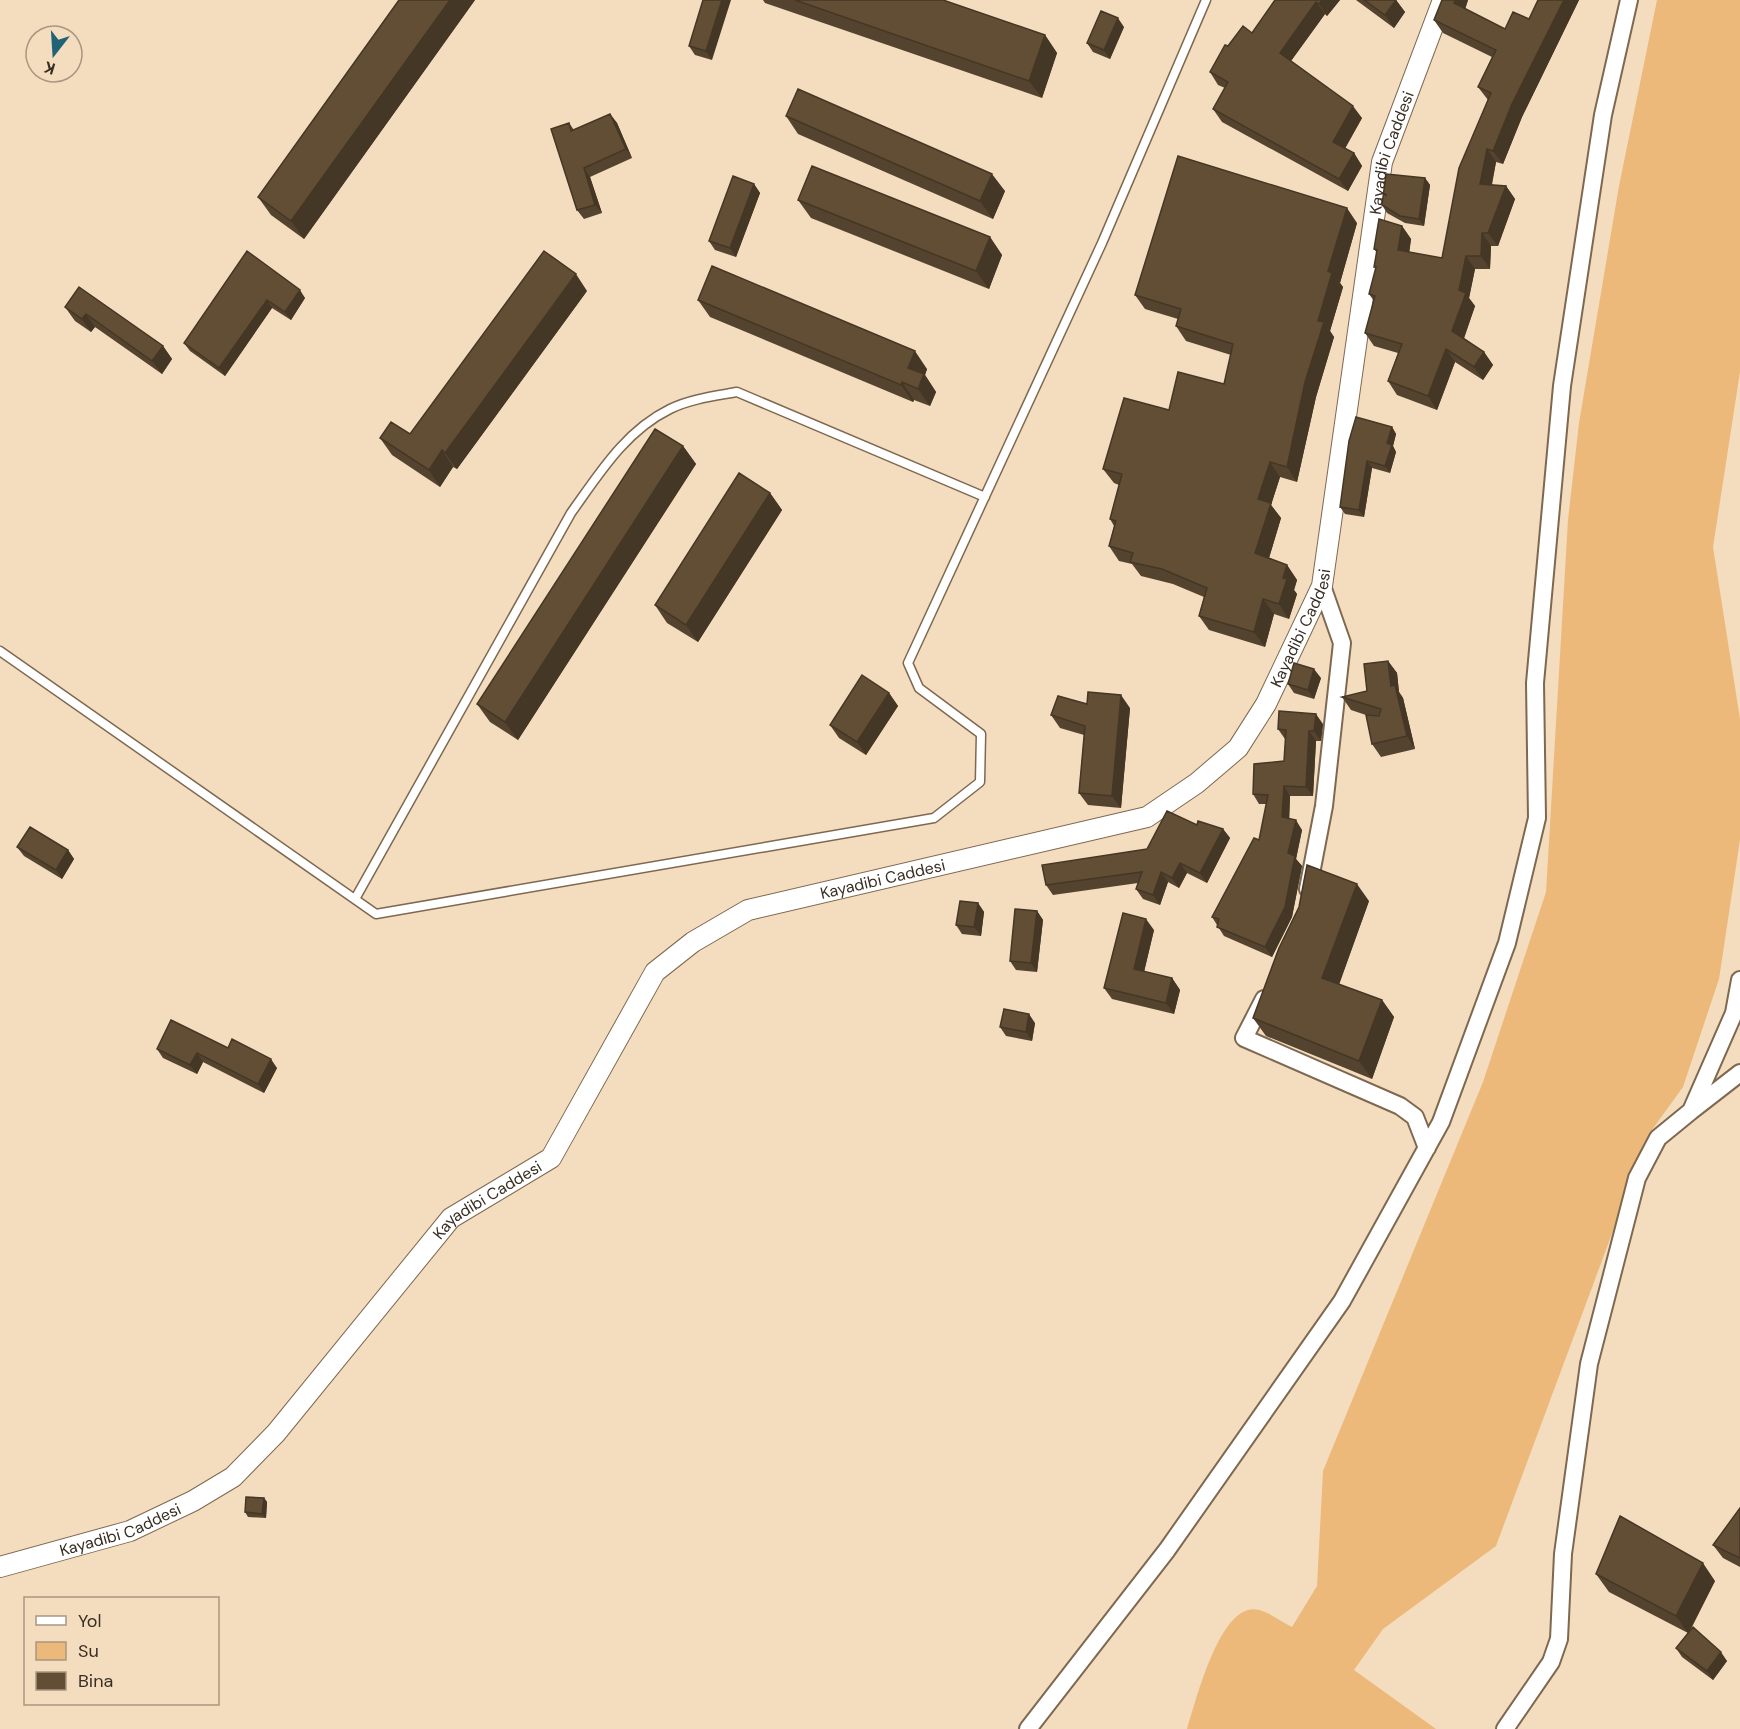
<svg xmlns="http://www.w3.org/2000/svg" width="1740" height="1729" viewBox="0 0 1740 1729" font-family="'DM Sans',sans-serif">
  <style>
    .water { fill: #ecb97a }
    .lines { fill: none; stroke-linecap: round; stroke-linejoin: round }
    .service-casing { stroke: #7e684f; stroke-width: 11 }
    .minor-casing { stroke: #7e684f; stroke-width: 20 }
    .tertiary-casing { stroke: #7e684f; stroke-width: 22 }
    .service { stroke: #fff; stroke-width: 8 }
    .minor { stroke: #fff; stroke-width: 16 }
    .tertiary { stroke: #fff; stroke-width: 20 }
    .wall { fill: #54432e }
    .shaded-wall { fill: #453725 }
    .building { fill: #624e35; stroke: #453725; stroke-width: 1.5 }
    .labels { text-anchor: middle; stroke-width: 6; stroke-linejoin: round; paint-order: stroke }
    .street-label { font-size: 16px; fill: #382e23; stroke: #f4dcbf }
  </style>
  <rect width="100%" height="100%" fill="#f4dcbf"/>
  <path class="water" d="M1657,0H1740V372L1713,547L1740,719V840L1719,979L1683,1087L1649,1134L1496,1546L1383,1629L1354,1670L1436,1729H1187C1196,1702 1220,1600 1259,1610C1270,1613 1282,1622 1292,1627L1317,1586L1323,1471L1483,1082L1546,892L1568,520L1579,423L1619,186Z"/>
  <g class="lines">
    <defs>
      <path id="service" d="M0,651L376,914L934,818L980,782L981,734L919,688L908,663L1102,243L1206,0
        M355,899L571,513C599,474 625,431 670,409C690,399 715,396 737,392L985,497"/>
      <path id="minor" d="M1308,889L1324,806L1342,643L1322,586
        M1740,980L1734,1013L1691,1111L1740,1073
        M1264,999L1244,1038L1400,1106L1415,1117L1427,1148
        M1028,1729L1167,1550L1342,1301L1441,1122L1507,943L1537,818L1535,683L1562,386L1603,115L1629,0
        M1505,1729L1551,1662L1559,1639L1563,1554L1589,1364L1637,1178L1658,1138L1691,1111"/>
      <g id="tertiary">
        <path id="s1" d="M0,1567L130,1531L193,1501L233,1477L276,1433L451,1218L551,1158L655,972L693,942L748,910L1147,817L1197,783L1238,748L1266,704L1322,586L1382,162L1443,0"/>
      </g>
    </defs>
    <use href="#service" class="service-casing"/>
    <use href="#minor" class="minor-casing"/>
    <use href="#tertiary" class="tertiary-casing"/>
    <use href="#service" class="service"/>
    <use href="#minor" class="minor"/>
    <use href="#tertiary" class="tertiary"/>
  </g>
  <path class="wall" d="M399,0H475L304,239L271,215L258,197Z
    M703,0L712,60L695,55L689,46Z
    M763,0H943L1045,35L1057,53L1042,98L765,3Z
    M1275,0H1340L1327,16L1325,14L1291,61L1362,118L1345,148L1354,153L1362,166L1348,191L1222,122L1213,109L1225,88L1218,85L1210,72L1228,46L1252,33Z
    M1356,0H1396L1405,12L1394,28Z
    M1468,0L1465,9L1505,29L1529,19L1538,0H1579L1522,117L1503,164L1496,162L1492,185L1506,186L1515,199L1498,246H1491L1490,269H1475L1469,298L1475,306L1464,338L1484,352L1493,365L1483,380L1455,362L1437,410L1397,395L1388,381L1398,353L1374,346L1365,333L1374,301L1369,294L1376,269L1374,267L1377,253L1374,249L1402,226L1411,239L1409,252L1442,258L1488,100L1478,87L1492,57L1443,33L1434,20Z
    M1124,27L1110,59L1093,52L1087,43Z
    M610,114L617,123L632,158L590,177L602,213L584,219L577,210L569,123L574,130Z
    M786,116L1005,191L993,219L798,134Z
    M1425,178L1430,185L1424,226L1405,223L1387,213L1382,205Z
    M754,184L760,193L736,257L715,250L709,241Z
    M798,200L990,237L1002,255L989,289L811,218Z
    M1357,223L1340,283L1343,287L1330,331L1334,337L1316,397L1297,482L1280,477L1271,505L1281,518L1269,558L1287,565L1297,580L1294,590L1297,594L1289,619L1274,614L1265,647L1209,630L1199,616L1204,597L1173,584L1141,576L1132,564L1119,561L1109,546L1114,526L1110,519L1119,485L1114,483L1103,469L1169,410L1224,384L1231,355L1186,341L1176,326L1178,319L1145,309L1135,295Z
    M247,251L305,298L291,320L272,308L225,376L190,351L184,343Z
    M79,287L163,346L172,359L162,374L95,327L91,332L75,321L65,307Z
    M587,291L457,469L453,467L440,487L392,455L380,438L410,434Z
    M698,300L927,369L925,375L936,392L930,406L914,400L913,402L710,317Z
    M1392,427L1396,434L1393,446L1396,452L1390,473L1372,468L1364,517L1345,514L1340,507L1349,441Z
    M683,446L696,464L518,740L490,722L477,704Z
    M770,493L782,510L698,642L667,623L655,605Z
    M1388,661L1397,673L1399,692L1403,698L1415,749L1381,757L1372,744L1369,716L1351,710L1342,697L1367,691Z
    M1321,678L1314,699L1294,693L1288,684Z
    M889,693L898,706L866,755L839,738L830,725Z
    M1087,704L1130,708L1121,808L1088,805L1079,793L1084,735L1060,728L1051,715Z
    M1323,724L1321,741H1316L1313,796H1290L1289,819L1302,830L1296,859L1302,866L1292,917L1272,957L1224,936L1212,917L1259,840L1267,804H1259L1253,794L1284,761L1286,739H1285L1278,729Z
    M1197,825L1223,829L1230,838L1207,883L1187,873L1179,888L1168,882L1160,905L1143,899L1136,889L1138,883L1053,895L1046,885L1147,849Z
    M17,847L68,850L74,859L62,879L24,856Z
    M1369,901L1339,984L1382,1000L1394,1017L1372,1079L1266,1036L1253,1018Z
    M978,903L984,912L981,936L962,934L956,925Z
    M1037,911L1043,920L1037,972L1016,970L1010,961Z
    M1154,930L1144,972L1172,978L1180,990L1174,1014L1112,999L1104,988Z
    M1035,1023L1032,1041L1006,1036L1000,1027Z
    M228,1048L277,1068L264,1093L203,1062L197,1074L163,1058L157,1049Z
    M264,1498L267,1502L266,1518L248,1517L245,1512Z
    M1740,1508V1567L1723,1558L1713,1545Z
    M1596,1574L1715,1581L1690,1631L1727,1661L1713,1680L1682,1657L1676,1648L1688,1633L1609,1592Z"/>
  <path class="shaded-wall" d="M450,0H475L304,239L291,221Z
    M722,0H731L712,60L706,51Z
    M1322,0H1340L1327,16L1319,4Z
    M1396,0L1405,12L1394,28L1385,15Z
    M1455,0H1468L1463,16L1454,3Z
    M1564,0H1579L1522,117L1503,164L1493,151L1512,104Z
    M1316,2L1325,14L1288,65L1280,53Z
    M1118,18L1124,27L1110,59L1104,50Z
    M1045,35L1057,53L1042,98L1029,81Z
    M1353,106L1362,118L1342,154L1333,142Z
    M610,114L617,123L632,158L626,149Z
    M1487,149L1496,162L1489,197L1480,184Z
    M1354,153L1362,166L1348,191L1339,179Z
    M584,168L590,177L602,213L595,205Z
    M992,174L1005,191L993,219L980,201Z
    M1425,178L1430,185L1424,226L1419,219Z
    M754,184L760,193L736,257L730,248Z
    M1506,186L1515,199L1498,246L1488,233Z
    M1347,208L1357,223L1340,283L1343,287L1330,331L1334,337L1316,397L1297,482L1287,467L1328,271Z
    M1402,226L1411,239L1408,263L1398,250Z
    M1482,233L1491,246L1490,269L1481,256Z
    M990,237L1002,255L989,289L976,271Z
    M1466,256L1475,269L1469,298L1475,306L1462,344L1452,331Z
    M576,274L587,291L457,469L445,453Z
    M300,290L305,298L291,320L285,312Z
    M267,300L272,308L225,376L219,368Z
    M86,314L95,327L91,332L82,319Z
    M163,346L172,359L162,374L152,361Z
    M1446,349L1455,362L1437,410L1428,396Z
    M915,351L927,369L925,375L936,392L930,406L918,389L908,368Z
    M1484,352L1493,365L1483,380L1474,367Z
    M902,382L914,400L913,402L901,385Z
    M1392,427L1396,434L1393,446L1396,452L1390,473L1385,466L1387,443Z
    M683,446L696,464L518,740L505,722Z
    M442,450L453,467L440,487L429,470Z
    M1367,461L1372,468L1364,517L1359,510Z
    M1270,462L1280,477L1271,505L1281,518L1266,568L1255,553L1258,499Z
    M770,493L782,510L698,642L686,625Z
    M1287,565L1297,580L1294,590L1297,594L1289,619L1279,604L1283,578Z
    M1263,599L1274,614L1265,647L1254,632Z
    M1388,661L1397,673L1399,692L1403,698L1415,749L1407,736L1391,686Z
    M1314,669L1321,678L1314,699L1308,690Z
    M889,693L898,706L866,755L857,742Z
    M1121,695L1130,708L1121,808L1112,796Z
    M1316,714L1323,724L1321,741L1314,731Z
    M1309,731L1316,741L1313,796L1306,787Z
    M1284,786L1290,796L1289,827L1282,817Z
    M1296,820L1302,830L1296,859L1302,866L1292,917L1272,957L1265,947L1288,853Z
    M1223,829L1230,838L1207,883L1200,873Z
    M68,850L74,859L62,879L56,870Z
    M1180,863L1187,873L1179,888L1172,878Z
    M1161,872L1168,882L1160,905L1153,895Z
    M1357,884L1369,901L1335,996L1322,978Z
    M978,903L984,912L981,936L974,927Z
    M1037,911L1043,920L1037,972L1031,963Z
    M1146,919L1154,930L1142,980L1134,969Z
    M1172,978L1180,990L1174,1014L1166,1003Z
    M1382,1000L1394,1017L1372,1079L1359,1061Z
    M1029,1014L1035,1023L1032,1041L1026,1032Z
    M197,1053L203,1062L197,1074L190,1065Z
    M271,1059L277,1068L264,1093L258,1084Z
    M264,1498L267,1502L266,1518L262,1514Z
    M1703,1563L1715,1581L1688,1633L1676,1616Z
    M1721,1652L1727,1661L1713,1680L1707,1671Z"/>
  <path class="building" d="M399,0H450L291,221L258,197Z
    M703,0H722L706,51L689,46Z
    M795,0H943L1045,35L1029,81Z
    M1275,0H1322L1319,4L1316,2L1280,53L1353,106L1333,142L1354,153L1339,179L1213,109L1228,82L1210,72L1225,45L1228,46L1243,26L1252,33Z
    M1364,0H1396L1385,15Z
    M1442,0H1455L1454,3L1505,29L1513,12L1529,19L1538,0H1564L1512,104L1493,151L1487,149L1480,184L1506,186L1488,233H1482L1481,256H1466L1459,290L1466,293L1452,331L1484,352L1474,367L1446,349L1428,396L1388,381L1402,344L1365,333L1375,296L1369,294L1376,267H1374L1377,250L1374,249L1379,219L1402,226L1398,250L1442,258L1459,168L1491,93L1478,87L1496,50L1434,20Z
    M1101,11L1118,18L1104,50L1087,43Z
    M798,89L992,174L980,201L786,116Z
    M610,114L626,149L584,168L595,205L577,210L551,129L569,123L571,131Z
    M1178,156L1347,208L1328,271L1332,273L1318,321L1324,322L1305,382L1287,467L1270,462L1258,499L1271,503L1255,553L1287,565L1283,578L1287,579L1279,604L1263,599L1254,632L1199,616L1207,588L1162,569L1130,562L1133,553L1109,546L1116,521L1110,519L1122,474L1103,469L1124,398L1169,410L1178,372L1224,384L1233,344L1176,326L1181,309L1135,295Z
    M812,166L990,237L976,271L798,200Z
    M1386,174L1425,178L1419,219L1400,216L1382,205Z
    M733,176L754,184L730,248L709,241Z
    M247,251L300,290L285,312L267,300L219,368L184,343Z
    M544,251L576,274L445,453L442,450L429,470L380,438L391,422L410,434Z
    M712,266L915,351L908,368L924,374L918,389L902,382L901,385L698,300Z
    M79,287L163,346L152,361L86,314L82,319L65,307Z
    M1356,417L1392,427L1387,443L1392,445L1385,466L1367,461L1359,510L1340,507L1349,441Z
    M655,429L683,446L505,722L477,704Z
    M739,473L770,493L686,625L655,605Z
    M1388,661L1391,686L1395,685L1407,736L1372,744L1366,715L1379,716L1381,709L1342,697L1367,691L1364,664Z
    M1294,663L1314,669L1308,690L1288,684Z
    M862,675L889,693L857,742L830,725Z
    M1088,692L1121,695L1112,796L1079,793L1085,726L1051,715L1058,696L1087,704Z
    M1279,711L1316,714L1314,731H1309L1306,787L1284,786L1282,817L1296,820L1288,853L1295,856L1285,907L1265,947L1217,927L1219,919L1212,917L1254,838L1259,840L1268,795L1253,794L1254,764L1284,761L1286,730L1278,729Z
    M1167,811L1197,825L1198,821L1223,829L1200,873L1180,863L1172,878L1161,872L1153,895L1136,889L1142,872L1046,885L1042,865L1147,849Z
    M30,827L68,850L56,870L17,847Z
    M1307,865L1357,884L1322,978L1382,1000L1359,1061L1253,1018L1279,948L1299,907Z
    M960,901L978,903L974,927L956,925Z
    M1015,909L1037,911L1031,963L1010,961Z
    M1123,913L1146,919L1134,969L1172,978L1166,1003L1104,988Z
    M1004,1009L1029,1014L1026,1032L1000,1027Z
    M171,1020L228,1048L232,1039L271,1059L258,1084L197,1053L190,1065L157,1049Z
    M246,1497L264,1498L262,1514L245,1512Z
    M1740,1508V1558L1713,1545Z
    M1620,1516L1703,1563L1676,1616L1596,1574Z
    M1693,1627L1721,1652L1707,1671L1676,1648Z"/>
  <g class="labels">
    <g class="street-label">
      <text dy="6" stroke="none"><textPath href="#s1" startOffset="2178">Kayadibi Caddesi</textPath></text>
      <text dy="6" stroke="none"><textPath href="#s1" startOffset="1692">Kayadibi Caddesi</textPath></text>
      <text dy="6" stroke="none"><textPath href="#s1" startOffset="1170">Kayadibi Caddesi</textPath></text>
      <text dy="6" stroke="none"><textPath href="#s1" startOffset="630">Kayadibi Caddesi</textPath></text>
      <text dy="6" stroke="none"><textPath href="#s1" startOffset="126">Kayadibi Caddesi</textPath></text>
    </g>
  </g>
  <rect x="24" y="1597" width="195" height="108" fill="#f4dcbf" stroke="#a99681" stroke-width="1.5"/>
  <rect x="36" y="1616" width="30" height="9" fill="#ffffff" stroke="#a99681" stroke-width="1.5"/>
  <text x="78" y="1627" font-size="18" fill="#382e23">Yol</text>
  <rect x="36" y="1642" width="30" height="18" fill="#ecb97a" stroke="#a99681" stroke-width="1.5"/>
  <text x="78" y="1657" font-size="18" fill="#382e23">Su</text>
  <rect x="36" y="1672" width="30" height="18" fill="#624e35" stroke="#a99681" stroke-width="1.5"/>
  <text x="78" y="1687" font-size="18" fill="#382e23">Bina</text>
  <g transform="translate(54 54) rotate(197)"><circle r="28" fill="#f4dcbf" stroke="#a99681" stroke-width="1.5"/>
  <path d="M0-4.5L10 22L0 15L-10 22Z" fill="#216376"/>
  <text y="-9" font-size="16" font-weight="bold" text-anchor="middle" fill="#382e23">K</text>
  </g>
</svg>
